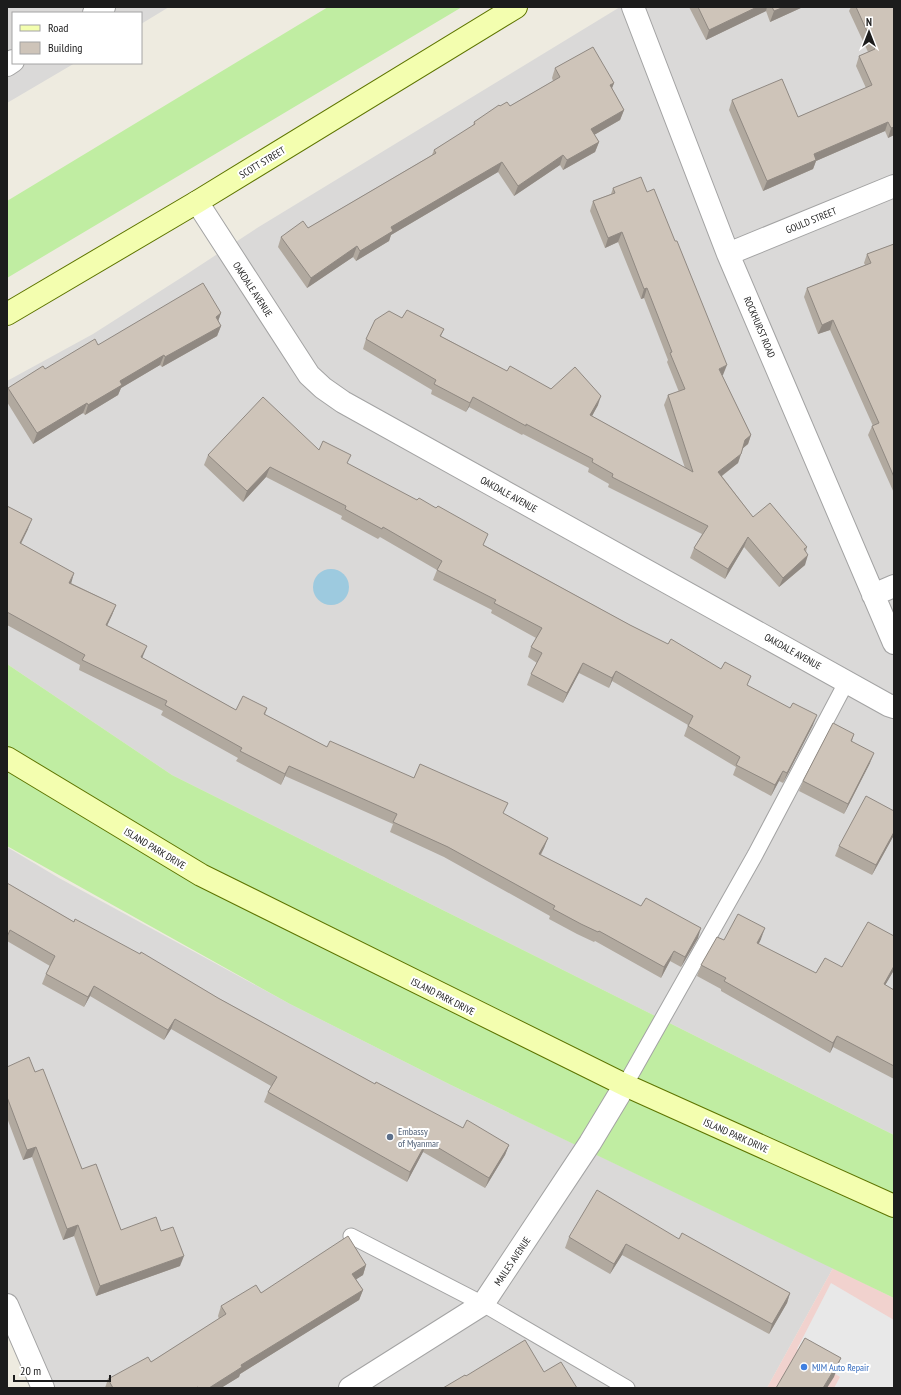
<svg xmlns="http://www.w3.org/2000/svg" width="901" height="1395" viewBox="0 0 901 1395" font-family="'PT Sans Narrow',sans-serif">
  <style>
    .residential { fill: #dad9d8 }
    .commercial { fill: #f1d2ce }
    .grass { fill: #c0eda2 }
    .parking { fill: #e8e8e8 }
    .water { fill: #9dcadf }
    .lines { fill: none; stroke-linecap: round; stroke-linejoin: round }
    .lane-casing { stroke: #a3a3a3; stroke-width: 17 }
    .street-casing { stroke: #a3a3a3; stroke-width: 24 }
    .secondary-casing { stroke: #5e7500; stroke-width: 24 }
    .lane { stroke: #fff; stroke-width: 15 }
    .street { stroke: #fff; stroke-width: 22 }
    .secondary { stroke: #f3feaf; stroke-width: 22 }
    .wall { fill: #b1a99f }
    .shaded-wall { fill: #908982 }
    .building { fill: #cec4b9; stroke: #908982 }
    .service-dot { fill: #5c6f8a; stroke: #fff; stroke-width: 1.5 }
    .shop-dot { fill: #3f7fe0; stroke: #fff; stroke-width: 1.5 }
    .labels { text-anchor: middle; stroke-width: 4; stroke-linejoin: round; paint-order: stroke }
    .street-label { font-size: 10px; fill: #1c1c1c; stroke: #fff }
    .service-label { font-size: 10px; fill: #4e5e75; stroke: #fff; text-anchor: start }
    .shop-label { font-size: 10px; fill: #366cbe; stroke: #fff; text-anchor: start }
  </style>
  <rect width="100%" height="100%" fill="#eeebe0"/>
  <path class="residential" d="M7,7H169L141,24V13H13V63H75L7,103Z
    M620,7H894V1135L172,775L7,664V381L93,334L187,274L257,228Z
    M7,847L59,878L290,1004L451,1085L833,1268L767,1388H43L7,1305Z"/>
  <path class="commercial" d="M833,1268L894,1298V1388H767Z"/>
  <path class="grass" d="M328,7H462L7,278V201Z
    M7,664L172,775L894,1135V1298L451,1085L290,1004L7,846Z"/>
  <path class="parking" d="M831,1283L894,1320V1388H834L840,1377L797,1349Z"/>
  <path class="water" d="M313 587a18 18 0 1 1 36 0a18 18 0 1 1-36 0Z"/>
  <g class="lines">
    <defs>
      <path id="lane" d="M625,1085L755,855L847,681
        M351,1236L483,1304L627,1388"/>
      <path id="street" d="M633,7L728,254L894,643
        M94,13L104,7
        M7,65L13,61
        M197,202L309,375L323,388L343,402L888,705L894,707
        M728,254L894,186
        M873,595L894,586
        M7,1305L43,1388
        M350,1388L483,1304L590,1143L625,1085"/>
      <path id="secondary" d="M7,314L197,202L516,7
        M7,758L201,875L625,1085L894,1206"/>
    </defs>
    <use href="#lane" class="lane-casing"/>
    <use href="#street" class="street-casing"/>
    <use href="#secondary" class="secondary-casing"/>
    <use href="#lane" class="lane"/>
    <use href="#street" class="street"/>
    <use href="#secondary" class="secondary"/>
  </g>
  <path class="wall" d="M689,7H803L770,22L766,11L706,40Z
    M851,7H894V135L888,138L885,131L816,161L813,169L763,191L729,110L732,100L798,117L866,88L856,66L859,56L868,52L849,11Z
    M555,68L614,83L612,88L624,110L620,120L594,135L599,142L595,152L563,170L560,165L514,196L498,172L391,235L389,241L356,261L353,257L307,288L278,247L281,237L308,228L432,155L434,150L473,126L474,122L500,106H510L553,81L552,78Z
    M613,188L647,192L723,375H722L751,435L748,444L743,448L738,463L722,476L753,517L807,547L806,552L805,565L779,587L744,547L725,579L690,558L694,548L702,534L608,487L609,484L588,472L589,468L523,434L522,435L469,407L466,412L431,394L432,390L363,349L366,339L402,318L444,329L441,336L507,371L551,389L598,405L592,416L685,468L664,405L668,395L679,392L667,362L668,360L644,298L641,299L618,242L605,248L590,211L593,201L611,194Z
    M894,244V493L868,435L872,426H873L830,330L818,334L804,297L807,288L865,265L864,263L867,254Z
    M221,313L218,321L221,326L217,336L162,367L160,365L121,388L118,395L85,415L83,413L33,444L7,402V391L8,388L45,369L98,345Z
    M319,450L347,464L484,545L630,625L747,685L813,725L783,783L779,781L771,796L733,775L736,767L684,736L688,725L612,681L609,688L579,673L563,703L527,685L531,674L537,663L528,657L531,647L536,638L491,613L492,610L433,580L437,570L380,537L378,539L341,519L342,516L266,477L243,502L204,465L208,455Z
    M7,506L28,529L21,544L71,583L116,605L112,615L107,626L143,656L142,658L236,710L267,708L265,715L327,747L414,778L504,814L548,838L544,848L541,855L698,938L681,967L670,961L661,978L595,941L594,942L577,934L549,919L550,916L444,857L390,832L393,824L285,776L281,785L236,761L238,758L161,715L163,711L79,670L80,665L7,625Z
    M854,734L852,741L870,763L844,814L799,791L803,781Z
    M894,811V835L872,875L835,856L839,846Z
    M7,883L74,922L218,998L375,1084L463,1128L509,1145L505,1155L485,1188L423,1152L407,1182L264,1102L268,1092L271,1086L171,1029L164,1040L90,996L84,1007L42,984L46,974L50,966L7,941Z
    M894,936V970L885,985L894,990V1079L833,1047L830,1053L721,991V989L697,976L701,965L724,940L761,939L758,944L816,973L842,967Z
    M7,1067L35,1072L82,1169L121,1230L161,1231L180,1266L96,1296L74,1236L63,1240L32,1157L23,1160L7,1118Z
    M569,1237L679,1239L790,1293L787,1303L769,1334L622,1255L610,1274L565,1248Z
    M366,1265L363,1275L356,1279L363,1290L359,1300L240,1374L239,1377L221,1388H105L108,1379L151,1362L219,1319L218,1316L221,1306L261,1293Z"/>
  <path class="shaded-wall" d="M757,7H767L766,11L706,40L709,30Z
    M784,7H803L770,22L774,11Z
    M614,83L610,93V85Z
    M624,110L620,120L587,139L591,129Z
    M888,122L885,131L816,161L813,169L763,191L767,181L814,154Z
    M894,127V135L888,138L891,128Z
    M599,142L595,152L563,170L567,160Z
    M563,155L560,165L514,196L518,186Z
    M502,162L498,172L391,235L389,241L356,261L360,251L391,227Z
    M622,232L618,242L605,248L608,238Z
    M357,246L353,257L307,288L311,278Z
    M647,288L644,298L641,299L644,289Z
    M221,313L217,324L216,317Z
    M833,320L830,330L818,334L822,325Z
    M221,326L217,336L162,367L165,357Z
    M164,355L160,365L121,388L118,395L85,415L88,405L120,381Z
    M727,365L723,375L716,378L719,369Z
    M601,396L598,405L587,425L590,415Z
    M473,397L469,407L466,412L470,403Z
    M87,403L83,413L33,444L37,433Z
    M751,435L748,444L742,449L745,440Z
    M741,454L738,463L715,481L718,472Z
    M270,467L266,477L243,502L247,491Z
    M32,519L28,529L16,553L20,543Z
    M748,537L744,547L725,579L728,569Z
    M808,555L805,565L779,587L783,578Z
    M74,573L71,584L69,583Z
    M116,605L112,615L102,636L106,625Z
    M147,646L143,656L137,667L141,657Z
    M583,663L579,673L563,703L567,693Z
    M616,671L612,681L609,688L612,678Z
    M817,715L813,725L783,783L787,773Z
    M874,753L870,763L844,814L848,804Z
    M289,766L285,776L281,785L285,774Z
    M783,771L779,781L771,796L775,785Z
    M894,832V835L872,875L876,865Z
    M548,838L544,848L535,864L539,854Z
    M701,928L698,938L681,967L685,957Z
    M765,928L761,939L754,954L757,943Z
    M674,951L670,961L661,978L664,967Z
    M894,966V970L880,994L884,984Z
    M94,986L90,996L84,1007L88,997Z
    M175,1019L171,1029L164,1040L168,1030Z
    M837,1036L833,1047L830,1053L833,1043Z
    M427,1141L423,1152L407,1182L410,1172Z
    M509,1145L505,1155L485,1188L489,1178Z
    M36,1147L32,1157L23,1160L27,1150Z
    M78,1225L74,1236L63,1240L67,1229Z
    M626,1244L622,1255L610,1274L614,1264Z
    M184,1256L180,1266L96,1296L100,1286Z
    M366,1265L363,1275L349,1284L352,1274Z
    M363,1290L359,1300L240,1374L239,1377L221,1388H209L241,1365Z
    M790,1293L787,1303L769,1334L772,1324Z
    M841,1358L834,1377L827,1388H823Z"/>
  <path class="building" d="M698,7H757L709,30Z
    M772,7H784L774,11Z
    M856,7H894V127L891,128L888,122L814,154L816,160L767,181L732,100L782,79L798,117L872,85L859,56L875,49Z
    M593,47L614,83L610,85L624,110L591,129L599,142L567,160L563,155L518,186L502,162L391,227L393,231L360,251L357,246L311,278L281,237L303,221L308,228L436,153L434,150L475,124L474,122L499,105L500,106L507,102L510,106L560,77L555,68Z
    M641,177L647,192L654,189L675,241H677L727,365L719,369L751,435L745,440L741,454L718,472L753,517L770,503L807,547L804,549L808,555L783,578L748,537L728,569L694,548L708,526L612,477L613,474L592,462L593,459L526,424V426L473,397L470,403L434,384L436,380L366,339L375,320L389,311L402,318L407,310L444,329L440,336L507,371L510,366L551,389L575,367L601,396L590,415L693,472L668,395L685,389L670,353L672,352L647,288L644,289L622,232L608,238L593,201L615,193L613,188Z
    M894,244V477L872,426L879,423L833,320L822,325L807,288L871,263L867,254Z
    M203,283L221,313L216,317L221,326L165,357L164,355L120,381L122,385L88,405L87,403L37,433L8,388L43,366L45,369L95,339L98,345Z
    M263,397L319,450L323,441L351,455L347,463L417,500L419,498L436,508L438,506L488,534L483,545L630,625L668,644L671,639L721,669L725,662L751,676L747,685L790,708L793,703L817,715L787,773L783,771L775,785L736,765L740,757L688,726L693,716L616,671L612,678L583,663L567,693L531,674L542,653L531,647L542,628L494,603L496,600L437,570L442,561L383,527L382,529L345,509L346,506L270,467L247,491L208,455Z
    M7,506L32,519L20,543L74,573L69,583L116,605L106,625L147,646L141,657L236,710L243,696L267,708L264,714L327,747L330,741L414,778L420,764L508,803L503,813L548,838L539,854L641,906L646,898L701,928L685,957L674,951L664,967L599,931L598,932L581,924L553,909L555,906L448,847L393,822L397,814L289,766L285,774L240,751L242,748L165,705L167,701L82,660L85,655L7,612V591L8,590L7,589Z
    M833,723L854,734L851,741L874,753L848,804L803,781Z
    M866,796L894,811V832L876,865L839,846Z
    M7,883L74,922L75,919L140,954L141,952L218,998L375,1084L376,1082L463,1128L467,1120L509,1145L489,1178L427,1141L410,1172L268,1092L277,1077L175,1019L168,1030L94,986L88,997L46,974L55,956L10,930L7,937Z
    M738,914L765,928L757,943L816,973L825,958L842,967L868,922L894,936V966L884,984L894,990V1066L837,1036L833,1043L724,981L726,978L701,965L717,937L724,940Z
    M29,1057L35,1072L43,1069L82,1169L96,1164L121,1230L156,1217L161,1231L173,1227L184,1256L100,1286L78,1225L67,1229L36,1147L27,1150L7,1097V1067Z
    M597,1190L679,1239L682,1233L790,1293L772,1324L626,1244L614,1264L569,1237Z
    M348,1236L366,1265L352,1274L363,1290L241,1365L242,1367L209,1388H199L198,1387L196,1388H113L108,1379L148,1357L151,1362L226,1314L221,1306L256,1285L261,1293Z
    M805,1338L841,1358L823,1388H776Z
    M525,1340L544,1372L561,1362L577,1388H443L465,1375L466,1376Z"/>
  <circle class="service-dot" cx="390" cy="1137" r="4"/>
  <circle class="shop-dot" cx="804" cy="1367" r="4"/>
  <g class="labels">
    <g class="street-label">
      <text transform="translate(262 162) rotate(-31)" y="4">SCOTT STREET</text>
      <text transform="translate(811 220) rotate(-22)" y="4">GOULD STREET</text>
      <text transform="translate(253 289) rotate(57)" y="4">OAKDALE AVENUE</text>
      <text transform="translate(760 327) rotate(67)" y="4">ROCKHURST ROAD</text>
      <text transform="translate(509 494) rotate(29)" y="4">OAKDALE AVENUE</text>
      <text transform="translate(793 651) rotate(29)" y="4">OAKDALE AVENUE</text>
      <text transform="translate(155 848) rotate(31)" y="4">ISLAND PARK DRIVE</text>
      <text transform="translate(443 996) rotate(27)" y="4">ISLAND PARK DRIVE</text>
      <text transform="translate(736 1135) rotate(24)" y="4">ISLAND PARK DRIVE</text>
      <text transform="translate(512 1261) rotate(-56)" y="4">MAILES AVENUE</text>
    </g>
    <g class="service-label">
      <text x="398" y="1135">Embassy<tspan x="398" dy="12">of Myanmar</tspan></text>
    </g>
    <g class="shop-label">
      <text x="812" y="1371">MJM Auto Repair</text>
    </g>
  </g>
  <rect width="901" height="1395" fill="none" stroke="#1c1c1c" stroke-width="16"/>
  <rect x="12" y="12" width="130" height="52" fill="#ffffff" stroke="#a4a4a4"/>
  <rect x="20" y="25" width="20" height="6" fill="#f3feaf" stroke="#a4a4a4"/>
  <text x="48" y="32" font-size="12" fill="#1c1c1c">Road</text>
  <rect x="20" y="42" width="20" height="12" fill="#cec4b9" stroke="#a4a4a4"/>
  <text x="48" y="52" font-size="12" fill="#1c1c1c">Building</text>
  <g transform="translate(869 32)" stroke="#ffffff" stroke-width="3" paint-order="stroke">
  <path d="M0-3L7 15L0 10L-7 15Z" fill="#1c1c1c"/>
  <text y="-6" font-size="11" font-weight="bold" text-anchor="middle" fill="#1c1c1c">N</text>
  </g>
  <path d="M14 1375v6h96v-6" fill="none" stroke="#1c1c1c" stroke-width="2"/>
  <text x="20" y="1375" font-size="12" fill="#1c1c1c" stroke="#ffffff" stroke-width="3" paint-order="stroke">20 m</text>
</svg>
